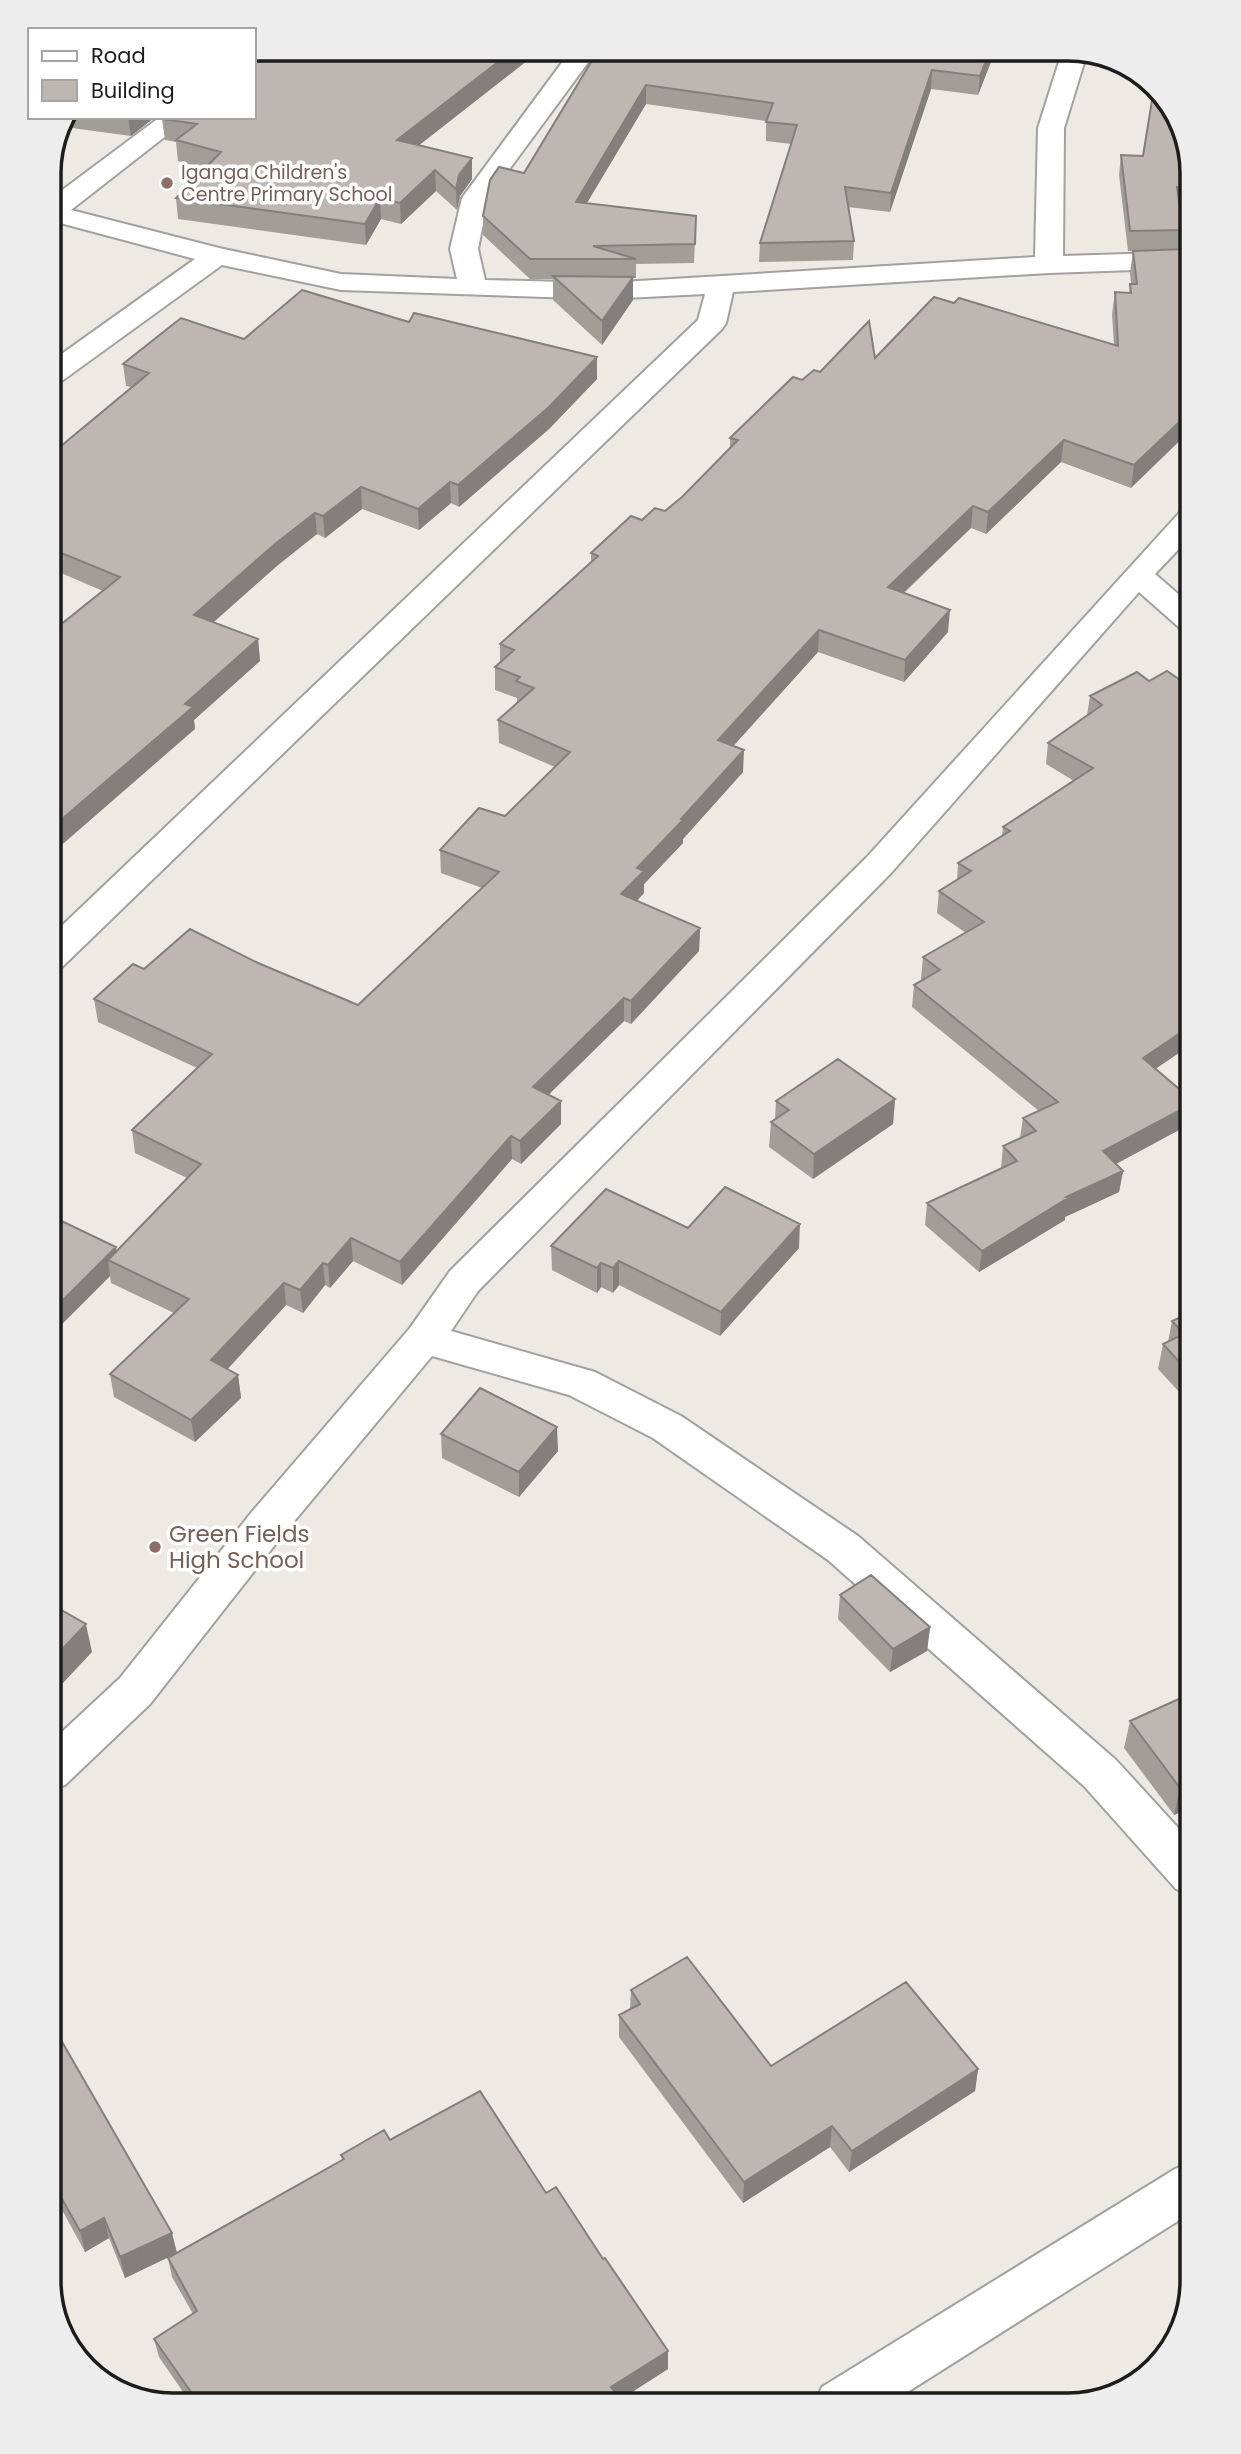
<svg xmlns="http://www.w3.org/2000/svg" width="1241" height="2454" viewBox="0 0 1241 2454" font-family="Poppins,sans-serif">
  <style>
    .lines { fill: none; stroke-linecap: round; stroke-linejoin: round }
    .minor-casing { stroke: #a1a1a1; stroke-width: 4 }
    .minor { fill: #fff; fill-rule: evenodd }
    .wall { fill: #a39d98 }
    .shaded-wall { fill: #847f7c }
    .building { fill: #bdb6b1; stroke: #847f7c; stroke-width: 2 }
    .education-dot { fill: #8d6e63; stroke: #fff; stroke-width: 2.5 }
    .labels { text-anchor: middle; stroke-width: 7; stroke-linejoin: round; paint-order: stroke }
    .far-education-label { font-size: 19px; fill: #785e54; stroke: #fff; text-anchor: start }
    .education-label { font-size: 23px; fill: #785e54; stroke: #fff; text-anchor: start }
    .rim { fill: none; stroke: #1d1d1d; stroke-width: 3.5 }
  </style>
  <rect width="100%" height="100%" fill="#edeae4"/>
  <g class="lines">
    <defs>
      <path id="minor" d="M572,49H598L488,198L478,249L485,280L605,283L1035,257L1038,128L1063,49H1076L1087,53L1064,128L1063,256L1192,252V268L1049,273L733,292L726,323L722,329L62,967L49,971V938L698,320L705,294L605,299L341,290L222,265L59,383L49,386V363L195,259L49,220V200L160,117H190L71,210L219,248L341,274L457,279L450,249L462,198Z
        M1192,508V535L1155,574L1192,606V632L1181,629L1139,592L891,873L478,1291L451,1331L595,1372L681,1416L858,1536L1116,1760L1192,1843V1895L1176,1889L1084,1786L828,1560L653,1438L569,1395L432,1356L281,1537L150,1704L65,1785L49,1791V1744L120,1678L251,1513L410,1328L450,1271L867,857L1181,511Z
        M1192,2162V2212L887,2405H814L822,2387L1175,2169Z"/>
    </defs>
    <use href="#minor" class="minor-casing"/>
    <use href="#minor" class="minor"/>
  </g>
  <path class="wall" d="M254,49H542L419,145L472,179L460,196L457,210L436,191L401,224L381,219L366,245L178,219L176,198L205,169L178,161L176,142L165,140L162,119Z
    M599,49H996L978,95L931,89L890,212L848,207L854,241L853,260L759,262L760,243L791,144L766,141V121L646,104L587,203L696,216L694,263L636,264V278H633V300L602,345L553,300V279H530L483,235V216L524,173Z
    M71,117H155L131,136L72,128L63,143L60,142Z
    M1121,155L1192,173V209L1180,208L1183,230L1180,250L1131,488L1061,462L986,534L971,528L904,593L948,632L904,682L818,652L733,746L743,772L683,839V843L644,884V893L637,901L700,928L699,951L631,1024L624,1021L548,1095L561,1101V1124L521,1164L512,1159L402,1285L353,1261L330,1288L325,1285L303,1313L286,1305L227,1369L238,1375L241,1398L195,1442L114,1397L110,1374L174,1313L111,1283L110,1276L49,1337V1215L117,1251L187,1178L135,1153L132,1130L197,1068L98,1022L94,999L144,969L258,963L358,1005L482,888L441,873L440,850L505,816L555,767L499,743L498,720L517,703V698L495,690V667L500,662V644L591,562V553L642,520L665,511L682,497L730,448V438L802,380L820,372L875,358L1114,345L1112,314L1115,292L1129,293L1130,284H1131L1130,273L1133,251H1128L1119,175Z
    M244,339L597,379L549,429L459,507L451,503L419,530L362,509L325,538L317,534L278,565L213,622L258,639L260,661L194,720L195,729L103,591L49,568V456L131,387L126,386L123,364Z
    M1149,681L1192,688V1044L1155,1069L1190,1124L1116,1164L1123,1171L1119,1192L1065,1217V1220L979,1272L925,1225L927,1203L1001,1168L1003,1146L1020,1138L1023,1118L1039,1111L912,1007L914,985L922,980L921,979L923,957L966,933L937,913L939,891L957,880L958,863L1002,835L1003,827L1074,781L1046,764L1048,743L1087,715L1090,696Z
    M895,1099L893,1124L813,1179L769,1147L771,1122L775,1119L776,1101Z
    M688,1228L799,1248L720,1336L619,1285L613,1293L601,1287L597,1293L552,1270L551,1246Z
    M1192,1312V1406L1158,1369L1163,1344L1168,1342L1172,1321Z
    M441,1434L558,1451L519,1497L442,1458Z
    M840,1595L930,1627L927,1651L890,1672L838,1619Z
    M1192,1693V1807L1174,1815L1124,1748L1130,1721Z
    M631,1990L771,2066L978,2069L975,2091L849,2172L830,2147L743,2203L619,2037V2015L630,2009Z
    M49,2046L177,2252L342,2160L341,2155L390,2140L546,2193L668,2369L620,2399L621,2405H192L159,2357L154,2339L193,2314L172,2277L168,2258L169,2257L125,2278L109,2238L85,2252L49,2186Z"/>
  <path class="shaded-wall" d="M515,49H542L399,161L397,140Z
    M991,49H996L978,95L980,76Z
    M932,70L931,89L890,212L891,193Z
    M646,85V104L576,221V202Z
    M128,117H155L131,136Z
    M70,119L72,128L63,143L62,138Z
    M472,158V179L460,196L457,210L456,189L459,175Z
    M435,170L436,191L401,224L400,203Z
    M380,198L381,219L366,245L365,224Z
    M633,277V300L602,345V321Z
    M597,357V379L549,429L459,507L458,485Z
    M1192,410V429L1131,488L1134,465Z
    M1064,440L1061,462L986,534L988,512Z
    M450,482L451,503L419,530L418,509Z
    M361,487L362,509L325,538L323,516Z
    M973,506L971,528L886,609L888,587Z
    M315,513L317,534L278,565L197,637L194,615L275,544Z
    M950,610L948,632L904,682L905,660Z
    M819,630L818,652L718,763V740Z
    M258,639L260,661L194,720L195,729L49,856V830L185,704Z
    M744,750L743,772L683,839V843L644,884V893L621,917V894L637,868Z
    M700,928L699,951L631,1024V1001Z
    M624,998V1021L533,1110V1087Z
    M1192,1025V1044L1139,1080L1143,1058Z
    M895,1099L893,1124L813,1179L814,1154Z
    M561,1101V1124L521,1164L520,1141Z
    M1192,1104V1116L1190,1124L1099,1173L1103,1151Z
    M511,1136L512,1159L402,1285L400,1262Z
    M1123,1171L1119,1192L1065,1217V1220L979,1272L982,1251L1066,1197Z
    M800,1224L799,1248L720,1336L721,1312Z
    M351,1238L353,1261L330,1288L328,1265Z
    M116,1247L120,1266L108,1260L110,1276L49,1337V1314Z
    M619,1261V1285L613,1293V1268Z
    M323,1263L325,1285L303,1313L300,1290Z
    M601,1263V1287L597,1293V1268Z
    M284,1283L286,1305L215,1383L211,1360Z
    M238,1375L241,1398L195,1442L191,1420Z
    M557,1427L558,1451L519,1497V1472Z
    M86,1624L92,1652L49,1698V1663Z
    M930,1627L927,1651L890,1672L893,1649Z
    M1192,1782V1807L1174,1815L1180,1788Z
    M978,2069L975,2091L849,2172L852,2151Z
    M832,2126L830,2147L743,2203L744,2182Z
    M104,2218L109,2238L85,2252L80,2231Z
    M172,2233L177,2253L125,2278L120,2257Z
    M668,2351V2369L612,2405L611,2387Z"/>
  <path class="building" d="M254,49H515L397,140L472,158L459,175L456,189L435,170L400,203L380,198L365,224L176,198L221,152L176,140L197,124L162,119L165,117H254Z
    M599,49H991L980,76L932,70L891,193L845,187L854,241L760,243L797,125L766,122L773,103L646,85L576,202L696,216L695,244L593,246L636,259H530L483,216L490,180L499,167L524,173Z
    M1154,88L1183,126L1192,173V189L1177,187L1183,230L1130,231L1121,155L1143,156Z
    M1186,249L1192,289V410L1134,465L1064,440L988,512L973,506L888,587L950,610L905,660L819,630L718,740L744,750L681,819L683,820L637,868L644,871L621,894L700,928L631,1001L624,998L533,1087L561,1101L520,1141L511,1136L400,1262L351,1238L328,1265L323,1263L300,1290L284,1283L211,1360L238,1375L191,1420L110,1374L189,1299L108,1260L201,1164L132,1130L212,1054L94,999L133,964L144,969L190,929L258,963L358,1005L499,872L440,850L479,808L505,816L570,752L498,720L534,688L516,681L520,677L495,667L514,650L500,644L598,556L591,553L631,516L642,520L655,508L665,511L682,497L738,440L730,438L793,377L802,380L814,370L820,372L869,321L875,358L934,297L954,303L959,298L1118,346L1115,292L1131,293L1130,284H1137L1133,251Z
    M553,276L633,277L602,321Z
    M302,290L409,322L414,313L597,357L549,407L458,485L450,482L418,509L361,487L323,516L315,513L275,544L194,615L258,639L185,704L193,707L49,830V634L120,577L49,548V456L149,373L123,364L181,318L244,339Z
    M1167,671L1192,688V1025L1143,1058L1192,1100V1104L1103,1151L1123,1171L1066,1197L1068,1198L982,1251L927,1203L1017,1161L1003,1146L1036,1131L1023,1118L1058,1102L914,985L940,970L923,957L984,922L939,891L971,871L958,863L1010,831L1003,827L1093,768L1048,743L1102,705L1090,696L1137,672L1149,681Z
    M838,1059L895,1099L814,1154L771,1122L789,1110L776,1101Z
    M725,1187L800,1224L721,1312L619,1261L613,1268L601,1263L597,1268L551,1246L606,1189L688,1228Z
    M49,1215L116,1247L49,1314Z
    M1192,1312V1376L1163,1344L1184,1334L1172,1321Z
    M480,1388L557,1427L519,1472L441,1434Z
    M871,1575L930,1627L893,1649L840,1595Z
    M49,1603L86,1624L49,1663Z
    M1192,1693V1782L1180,1788L1130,1721Z
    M687,1957L771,2066L906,1982L978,2069L852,2151L832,2126L744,2182L619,2015L640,2004L631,1990Z
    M61,2040L172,2233L120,2257L104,2218L80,2231L49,2176V2046Z
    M480,2091L546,2193L556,2187L603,2259L605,2258L668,2351L611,2387L621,2400L613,2405H200L154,2339L197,2311L168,2258L344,2159L341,2155L384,2130L390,2140Z"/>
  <g class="education-dot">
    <circle cx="167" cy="183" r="7"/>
    <circle cx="155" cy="1547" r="7"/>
  </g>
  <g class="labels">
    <g class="far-education-label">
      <text x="181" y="179">Iganga Children's<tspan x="181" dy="22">Centre Primary School</tspan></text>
    </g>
    <g class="education-label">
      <text x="169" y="1542">Green Fields<tspan x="169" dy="26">High School</tspan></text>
    </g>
  </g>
  <path d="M0 0H1241V2454H0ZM173 61H1068A112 112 0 0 1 1180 173V2281A112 112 0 0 1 1068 2393H173A112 112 0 0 1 61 2281V173A112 112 0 0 1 173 61Z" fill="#ededed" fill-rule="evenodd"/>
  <path class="rim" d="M173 61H1068A112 112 0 0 1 1180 173V2281A112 112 0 0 1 1068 2393H173A112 112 0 0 1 61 2281V173A112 112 0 0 1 173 61Z"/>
  <rect x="28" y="28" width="228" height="91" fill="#ffffff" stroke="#a5a5a5" stroke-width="2"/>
  <rect x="42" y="51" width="35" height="10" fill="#ffffff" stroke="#a5a5a5" stroke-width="2"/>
  <text x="91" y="63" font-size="21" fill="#1d1d1d">Road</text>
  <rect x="42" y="80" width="35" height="21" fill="#bdb6b1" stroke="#a5a5a5" stroke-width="2"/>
  <text x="91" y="98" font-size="21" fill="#1d1d1d">Building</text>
</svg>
